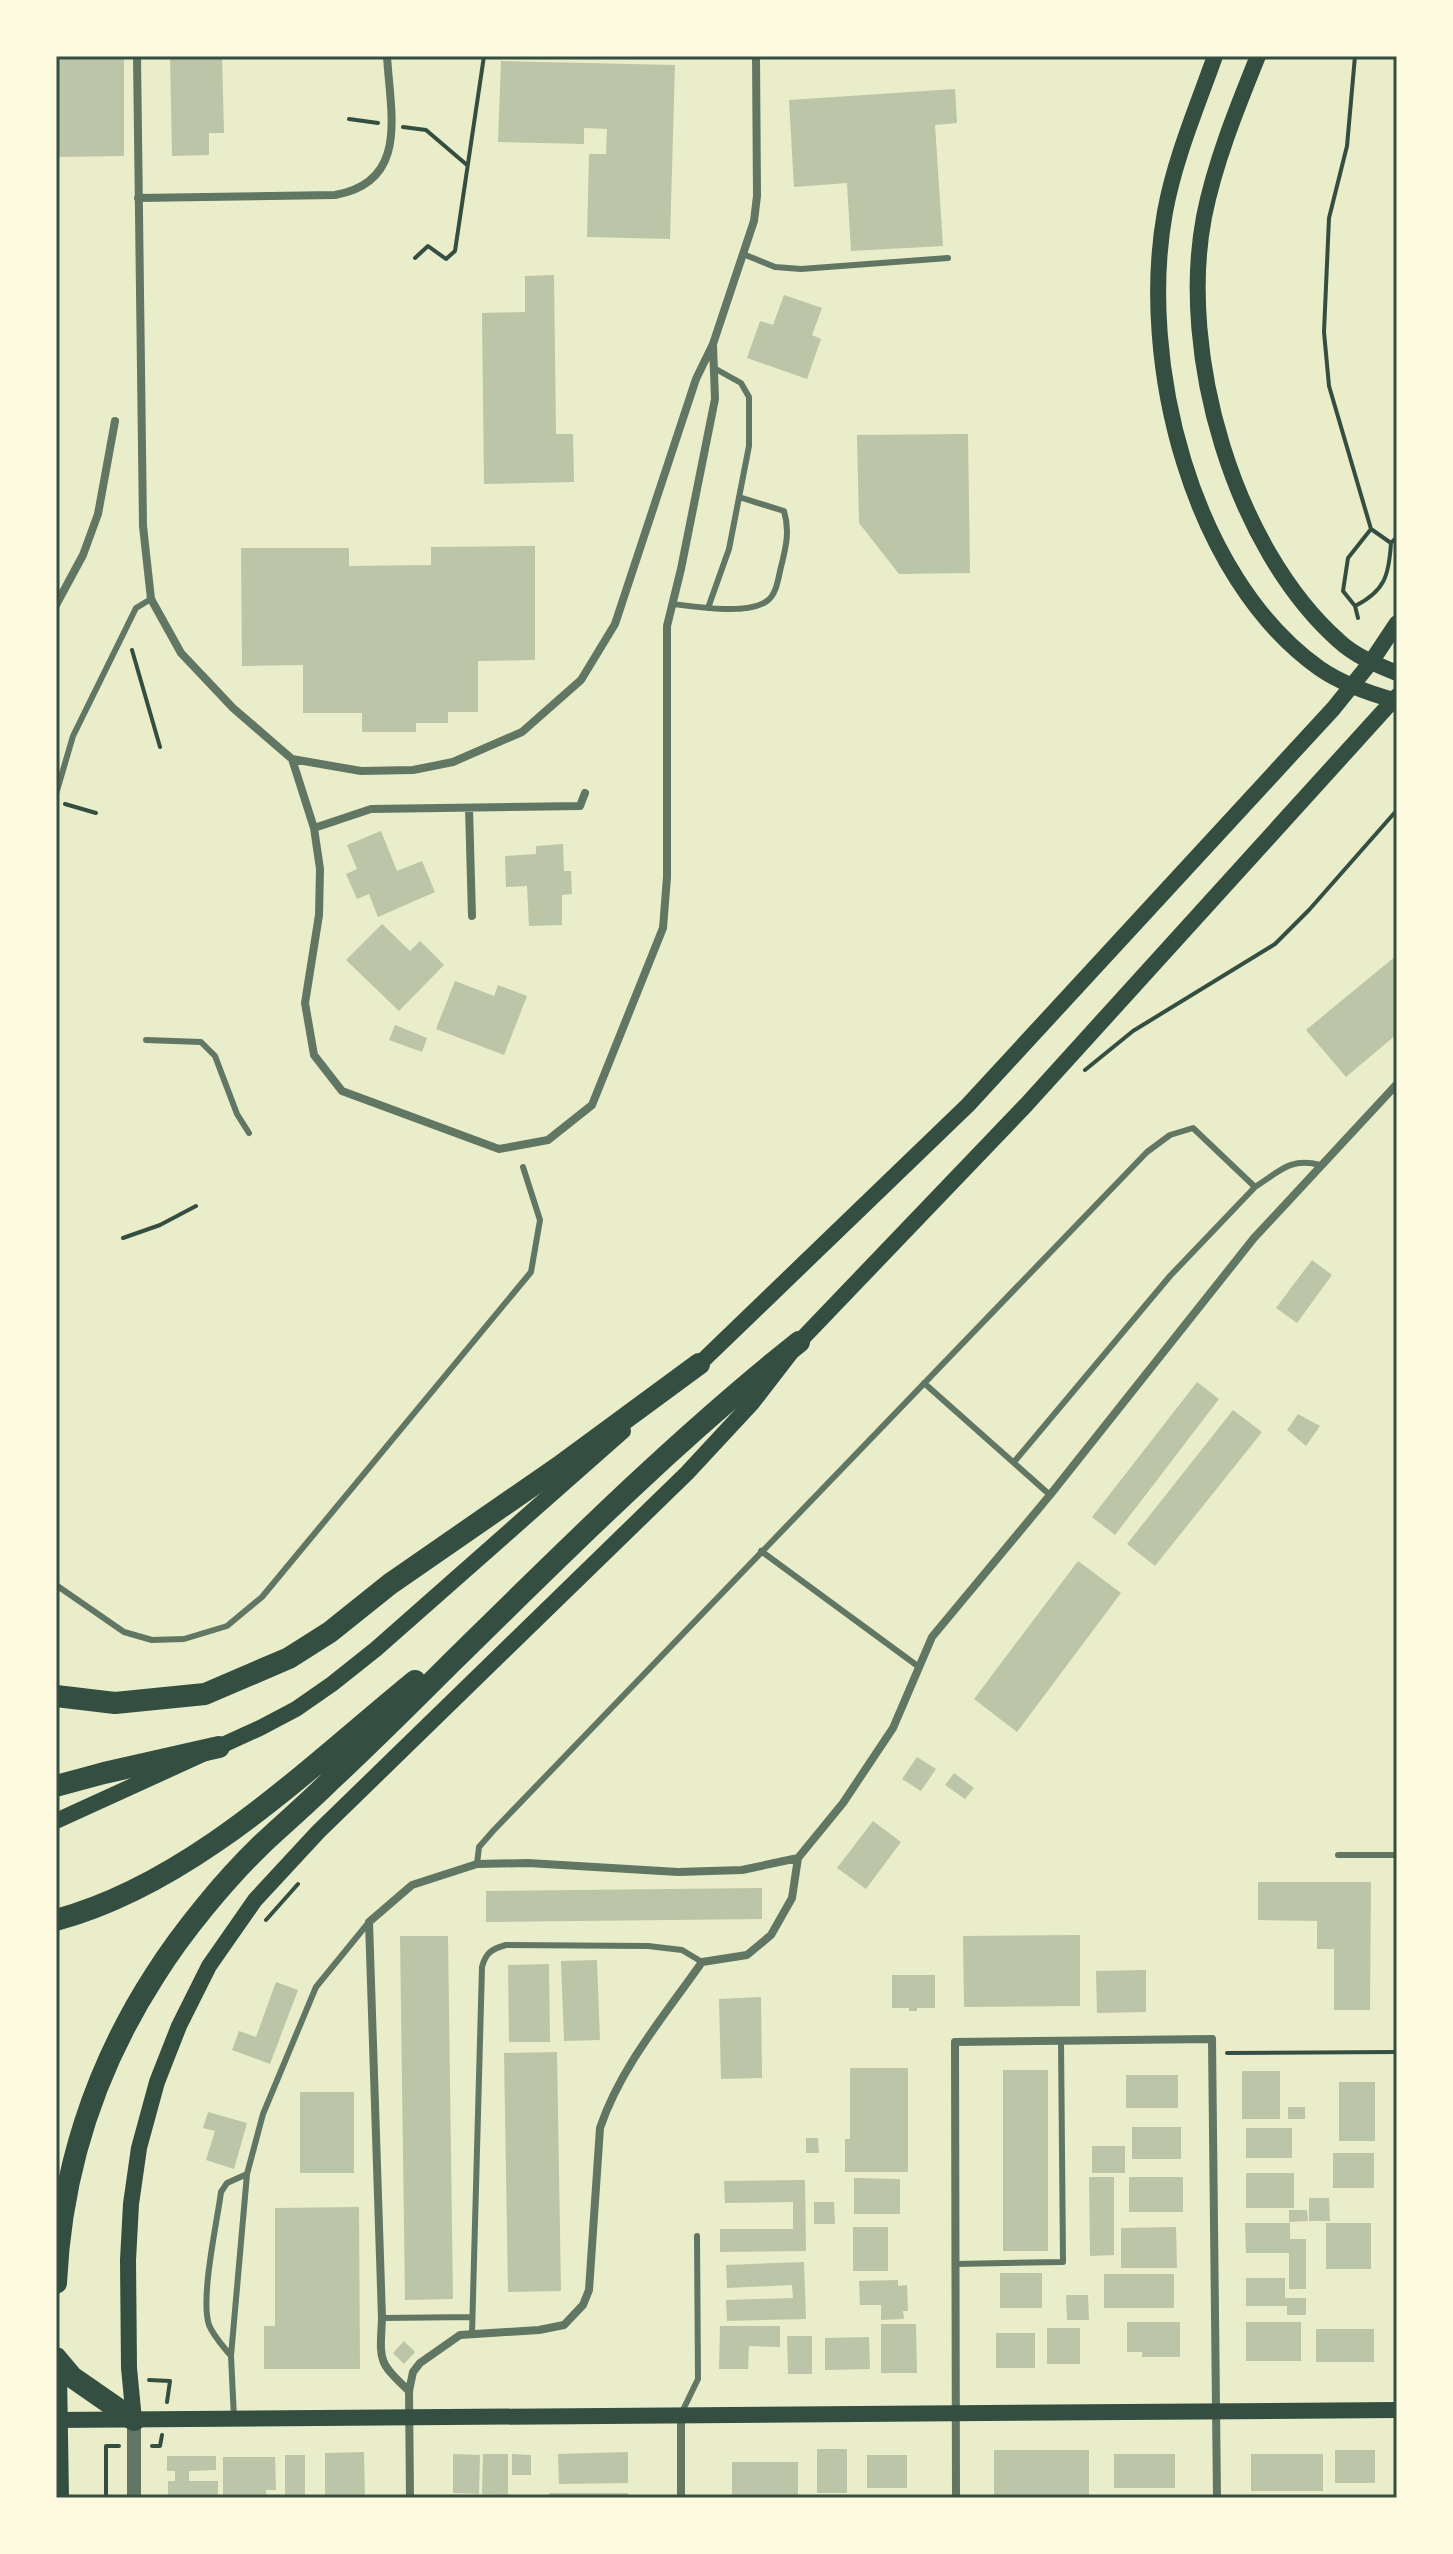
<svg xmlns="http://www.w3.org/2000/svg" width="1453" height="2554" viewBox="0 0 1453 2554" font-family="'Roboto Condensed',sans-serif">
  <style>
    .building { fill: #bcc5a7 }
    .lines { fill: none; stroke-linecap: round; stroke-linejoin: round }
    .path { stroke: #344e41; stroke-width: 4 }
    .service { stroke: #617663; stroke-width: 6 }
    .minor { stroke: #617663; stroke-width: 8 }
    .tertiary { stroke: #617663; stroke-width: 14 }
    .secondary { stroke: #344e41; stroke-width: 16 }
    .motorway { stroke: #344e41; stroke-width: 22 }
    .neatline { fill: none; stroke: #344e41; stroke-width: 3 }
  </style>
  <rect width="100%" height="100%" fill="#e9edc9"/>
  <path class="building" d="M56,56H124V156L56,157Z
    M170,56H222L224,133H209V155L172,156Z
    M501,61L675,65L670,239L587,237L589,154H606L607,129L584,128V144L498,142Z
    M955,89L957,123L935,125L943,246L851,251L847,183L794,187L789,100Z
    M554,275L556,434H573L574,482L484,484L482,313L525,312V276Z
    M784,295L822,308L812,335L821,339L807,379L747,358L760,321L773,325Z
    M968,434L970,573L899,574L859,523L857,435Z
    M535,546V660L478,661V712H448V723H416V732H362V713H303V665L242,666L241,548H349V566L431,565V547Z
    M381,831L397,871L422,861L435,892L378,917L369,894L357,899L346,874L357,869L347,845Z
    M563,844L564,871H571L572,894L562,895V925L529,926L527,886L506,887L505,856L536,854V846Z
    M382,924L410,951L420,941L444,965L399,1011L346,960Z
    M1397,955V1034L1346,1077L1306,1030Z
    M455,981L494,996L498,985L527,996L504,1055L436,1029Z
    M395,1025L427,1038L422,1052L389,1040Z
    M1312,1260L1332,1275L1297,1323L1276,1308Z
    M1197,1382L1219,1399L1115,1535L1092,1517Z
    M1233,1410L1262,1432L1155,1566L1127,1544Z
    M1298,1414L1320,1426L1306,1446L1287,1430Z
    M1078,1561L1121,1593L1017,1732L974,1699Z
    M917,1757L936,1769L921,1791L902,1779Z
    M954,1773L974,1788L965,1799L945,1785Z
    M873,1821L901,1842L866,1889L837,1868Z
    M1258,1882H1371L1370,2010H1334V1949H1317V1921L1258,1920Z
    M762,1888V1919L486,1922V1891Z
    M1080,1935V2006L964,2007L963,1936Z
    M400,1936H448L453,2299L405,2300Z
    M597,1960L600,2040L564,2041L561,1961Z
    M549,1964L550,2042H509L508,1965Z
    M1146,1970V2012L1097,2013L1096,1971Z
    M892,1975H935V2008H917V2011H909V2008H892Z
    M276,1982L298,1990L270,2064L232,2050L239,2031L256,2037Z
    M761,1997L762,2078L721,2079L719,1999Z
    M557,2052L561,2291L508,2292L504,2053Z
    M850,2068H908V2172H845V2139H850Z
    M1003,2070H1048V2251H1003Z
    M1242,2071H1280V2119H1242Z
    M1126,2075H1178V2108H1126Z
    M1339,2082H1375V2141H1339Z
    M300,2092H354V2173H300Z
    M1288,2107H1305V2119H1288Z
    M208,2112L247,2123L234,2169L206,2160L215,2131L203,2128Z
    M1132,2127H1181V2159H1132Z
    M1246,2128H1292V2158H1246Z
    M806,2138H818L819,2153H806Z
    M1092,2146H1125V2173H1092Z
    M1333,2153H1374V2188H1333Z
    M1246,2173H1294V2208H1246Z
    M1089,2177H1114V2255L1090,2256Z
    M1129,2177H1183V2212H1129Z
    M854,2178L900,2179V2214H854Z
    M805,2180L806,2251L720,2252V2229H793V2202L725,2203L724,2181Z
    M1309,2198H1329L1330,2221H1309Z
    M814,2202H834L835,2224H814Z
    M359,2207L360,2369H264V2326H275V2208Z
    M1289,2210H1307L1308,2221L1289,2222Z
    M1245,2223H1290V2239H1306V2289H1289V2253H1246Z
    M1326,2223H1371V2269H1326Z
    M853,2227H888V2271H853Z
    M1176,2227L1177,2268H1121V2228Z
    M804,2262L806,2319L727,2321L726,2300L793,2298L792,2285L727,2288L726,2265Z
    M1000,2273H1042V2308H1000Z
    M1104,2274H1174V2308H1104Z
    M1246,2278H1285V2298H1306V2315H1287V2306H1246Z
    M898,2280V2286L907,2285L908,2311H903L904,2319L881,2320V2305H860L859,2281Z
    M1066,2295H1088L1089,2320H1067Z
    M1127,2322H1180V2357H1142V2352H1127Z
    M1246,2322H1301V2361H1246Z
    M881,2324H916L917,2373H881Z
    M720,2326H780V2347L749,2346L748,2369H719Z
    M1047,2328H1080V2364H1047Z
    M1316,2329H1374V2362H1316Z
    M996,2333H1035V2368H996Z
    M787,2336H812V2374H788Z
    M869,2337L870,2369L825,2370V2338Z
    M404,2341L415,2352L404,2364L393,2353Z
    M817,2449H847V2493H817Z
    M994,2450H1089V2495H994Z
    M1335,2450H1375V2483H1335Z
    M364,2452L365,2498H325V2453Z
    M628,2452V2483L559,2484L558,2454Z
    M453,2454L480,2455L479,2494L453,2493Z
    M483,2454H508V2495L482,2494Z
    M512,2454L531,2455V2475H512Z
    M1114,2454H1175V2488H1114Z
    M1251,2454H1323V2491H1251Z
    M285,2455H305V2498H285Z
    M867,2455H907V2488H867Z
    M167,2456H216V2470L189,2471V2481H218V2495L189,2496V2498L168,2496V2481H175V2471H167Z
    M223,2457H275L276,2490H266L267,2498H223Z
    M732,2462H798V2495H732Z
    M549,2493H628L629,2498H549Z"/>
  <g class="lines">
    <path class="path" d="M1355,56L1347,146L1329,218L1324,332L1329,386L1371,529L1348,558L1343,591L1355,606L1358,618
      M349,119L378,123
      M403,127L426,130L467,165
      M415,258L428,246L446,259L455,251L484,56
      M1371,529L1391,543L1397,537
      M1355,606C1385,591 1389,575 1391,543
      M132,650L160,747
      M65,804L96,813
      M1085,1070L1133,1031L1275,944L1309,910L1397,810
      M123,1238L160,1225L196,1206
      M266,1920L298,1884
      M1227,2053L1397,2052
      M149,2380L170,2381L167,2402
      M152,2446H160L162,2435
      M106,2498V2446H119"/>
    <path class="service" d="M743,254L775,267L801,269L948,258
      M673,604C696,607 747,615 767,601C777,594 778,578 781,567C786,547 790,531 784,511L739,497
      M708,608L729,549L749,446V397L741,383L714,368
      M56,794L73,736L136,608L151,599
      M146,1040L201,1042L215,1056L237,1114L249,1133
      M924,1383L1050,1495
      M1014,1462L1170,1276L1255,1187
      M761,1551L919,1667
      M56,1585L124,1632L152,1640L184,1639L227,1626L262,1597L531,1272L540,1220L523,1167
      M1338,1855H1397
      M477,1864L479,1847L493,1831L1147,1152L1170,1135L1193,1128L1255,1187C1279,1172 1290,1157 1320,1165
      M955,2264L1063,2262L1061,2041
      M382,2318L472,2317
      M472,2334L482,1967C486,1952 492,1949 506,1945L648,1946L682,1950L702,1962
      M231,2356C223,2346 214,2337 209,2325C200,2298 217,2223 221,2192L227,2183L247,2174
      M682,2412L698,2379L697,2236
      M234,2418L231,2356L247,2174L263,2114L316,1987L369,1922"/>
    <path class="minor" d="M137,56L143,526L151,599L181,653L233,708L292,759L361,771L413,770L453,762L522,732L581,680L615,624L696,379L713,344L754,221L757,196L756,56
      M138,198L335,195C410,182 390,112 387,56
      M56,605L83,555L98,514L115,421
      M292,759L314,828L320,869L319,915L305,1003L314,1055L342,1091L499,1149L548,1140L592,1105L663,928L667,877V626L681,569L715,399L713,346
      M469,808L472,916
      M314,828L371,809L580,806L585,793
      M409,2391C377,2361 380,2361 382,2318L369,1922L412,1885L477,1864L528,1863L678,1872L742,1870L798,1858
      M681,2415V2498
      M410,2498L409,2391L413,2372L420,2363L460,2335L539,2330L564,2325L583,2305L589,2290L600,2128C621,2066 665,2015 702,1962L747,1955L771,1935L792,1898L798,1858L843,1803L893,1728L932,1637L1050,1495L1254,1238L1397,1084
      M956,2498L955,2042L1212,2039L1217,2498"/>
    <path class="tertiary" d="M134,2420V2498"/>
    <path class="secondary" d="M1215,56C1197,107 1175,158 1165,212C1138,361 1191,577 1319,668C1342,684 1371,694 1397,701
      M1258,56C1237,108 1215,162 1204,217C1178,354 1234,548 1339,641C1355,656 1377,665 1397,673
      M692,1371L968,1105L1333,709L1371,662L1397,623
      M56,1821L260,1728L296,1709L332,1684L376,1649L623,1431
      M56,2420L1397,2410
      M134,2420L129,2368L128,2260L131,2204L139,2148L157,2082L179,2026L209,1966L255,1900L318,1832L687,1473L752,1403L799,1342L1026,1105L1397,696"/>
    <path class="motorway" d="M56,1696L115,1703L205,1694L289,1658L330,1632L390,1584L559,1467L699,1364
      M56,1786L104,1773L219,1747
      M56,1920C193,1883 307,1769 415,1681
      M56,2283C61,2173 95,2068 155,1975C182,1932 224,1881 261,1845C283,1824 307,1804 329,1782C371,1743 412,1702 453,1661C565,1551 676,1440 799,1342
      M56,2358L72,2377L134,2420
      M56,2373L58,2498"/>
  </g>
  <rect width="1453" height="2554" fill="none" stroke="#fefae0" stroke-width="116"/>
  <rect x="58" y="58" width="1337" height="2438" class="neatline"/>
</svg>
